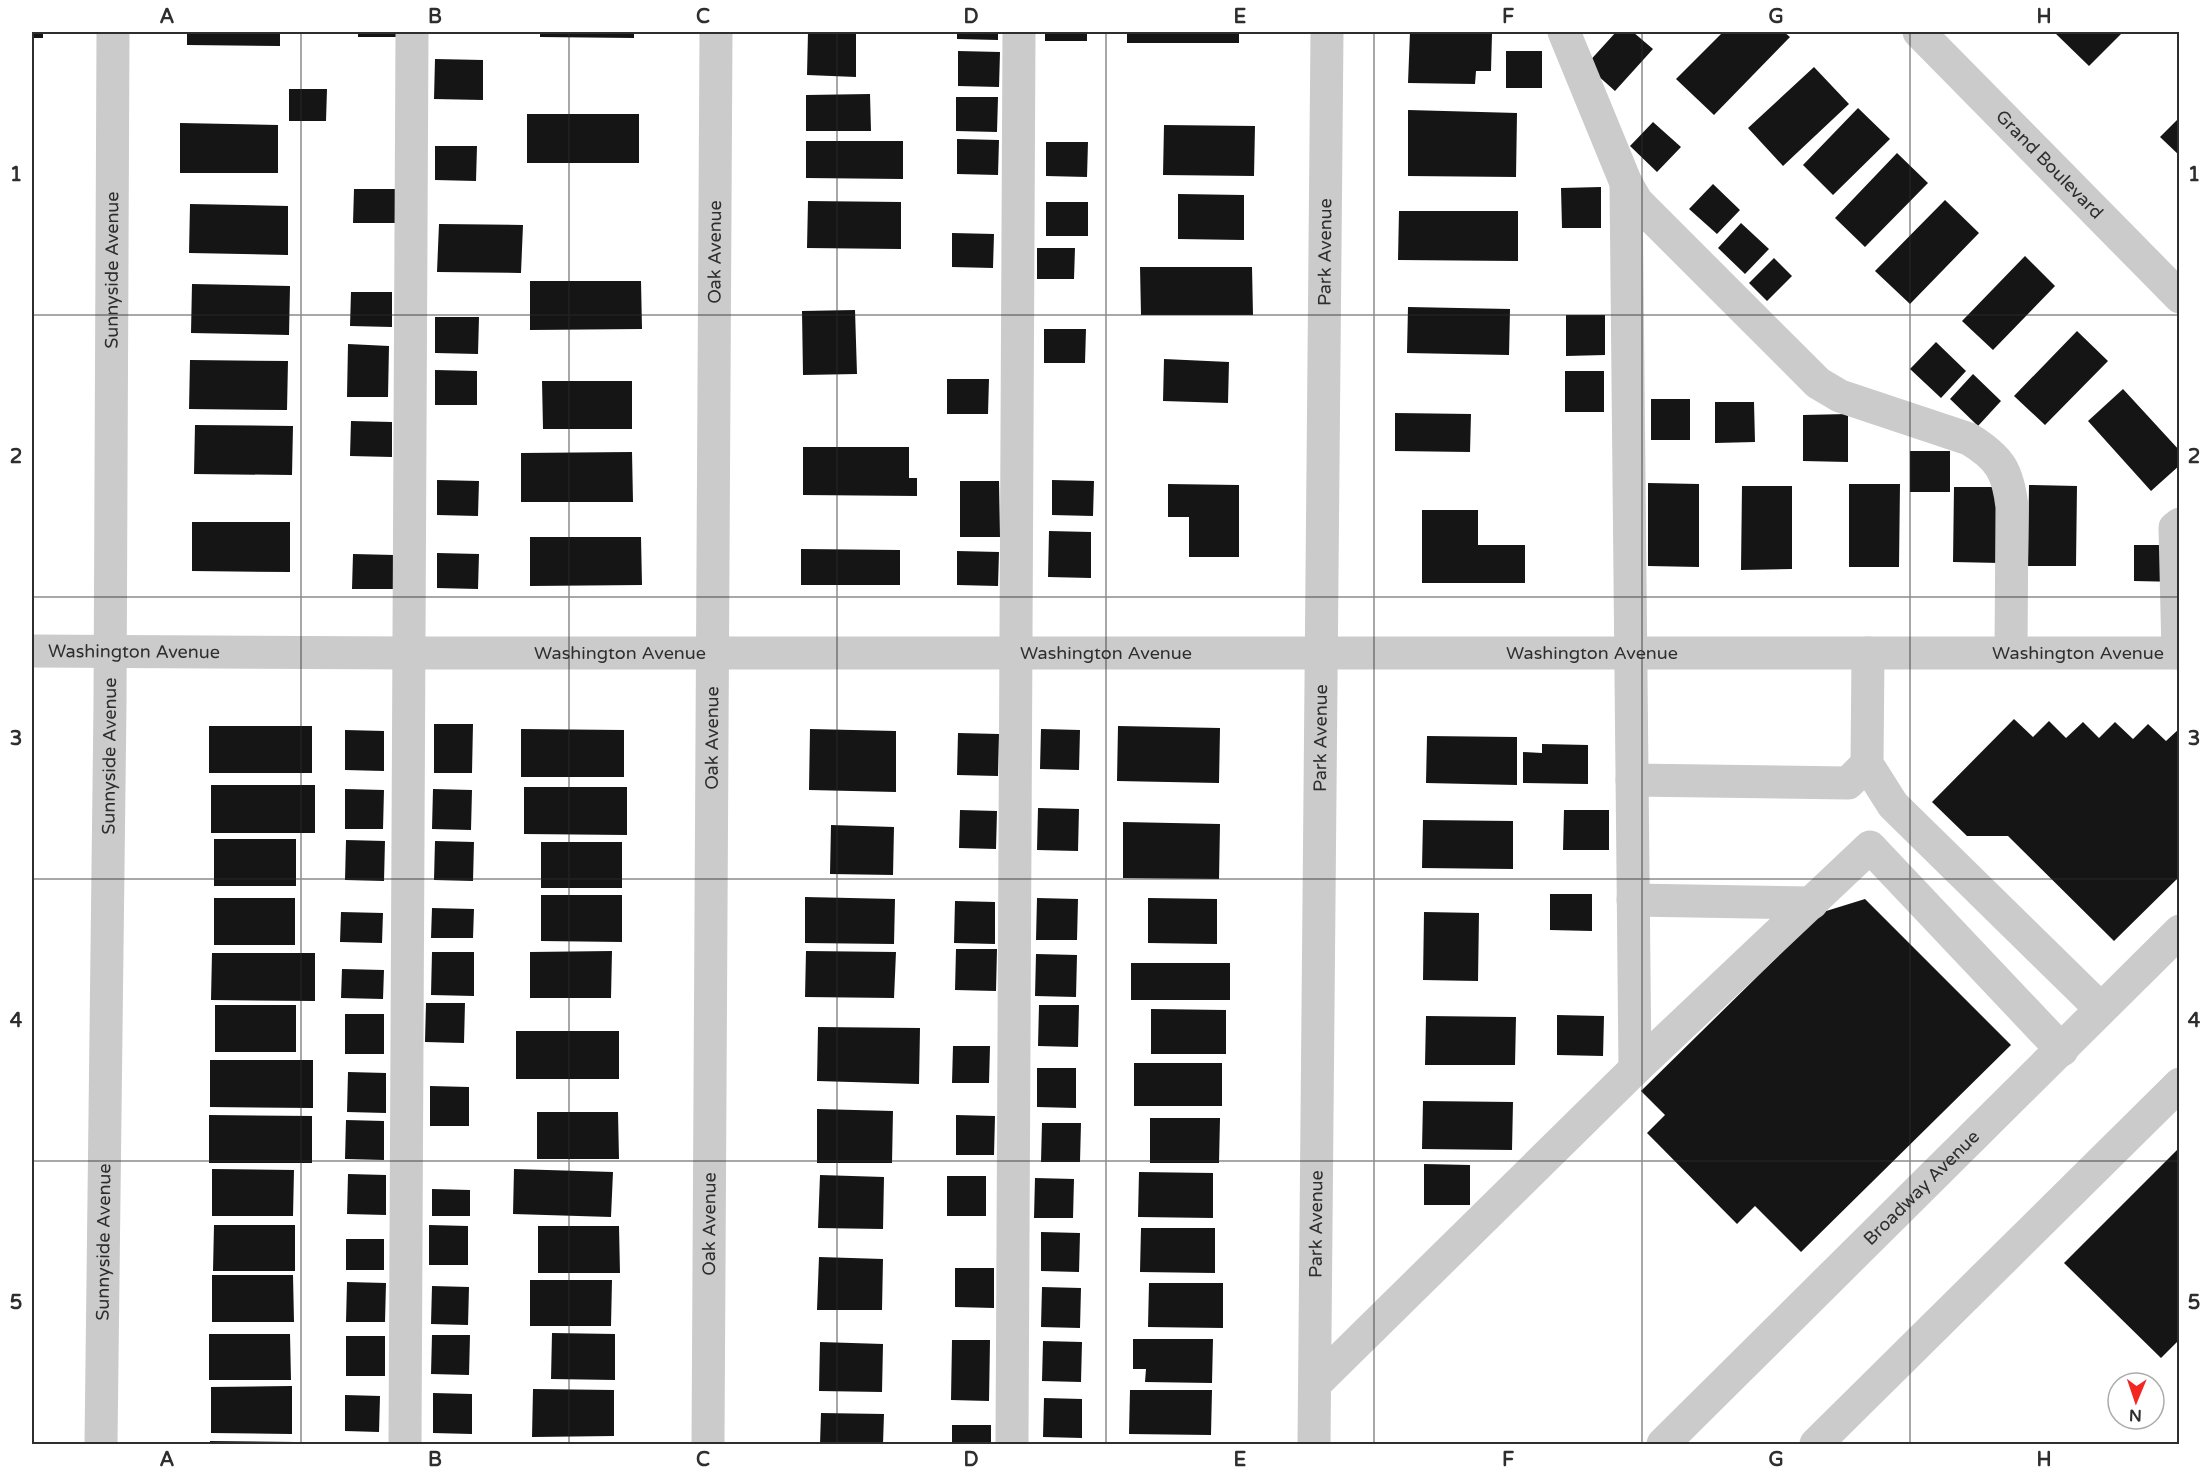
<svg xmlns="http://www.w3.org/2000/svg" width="2211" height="1476" viewBox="0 0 2211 1476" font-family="'Varela Round',sans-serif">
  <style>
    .building { fill: #151515 }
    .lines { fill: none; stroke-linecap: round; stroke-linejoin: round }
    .minor { stroke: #cbcbcb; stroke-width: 33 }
    .grid { fill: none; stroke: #2e2e2e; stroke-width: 1.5; stroke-opacity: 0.55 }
    .labels { text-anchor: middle; stroke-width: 6; stroke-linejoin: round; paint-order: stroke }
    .street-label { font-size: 18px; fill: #2e2e2e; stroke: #fff }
    .neatline { fill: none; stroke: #2e2e2e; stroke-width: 2 }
    .grid-label { font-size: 20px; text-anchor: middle; font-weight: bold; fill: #2e2e2e }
  </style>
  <rect width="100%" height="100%" fill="#fff"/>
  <path class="building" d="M32,32H43V38H32Z
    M187,32H280V46L187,45Z
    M358,32H399V37H358Z
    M540,32H634V38L540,37Z
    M808,32H856V77L807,75Z
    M957,32H998V40L957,39Z
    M1045,32H1087V41H1045Z
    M1127,32H1239V43H1127Z
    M1410,32L1492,34L1491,71H1476L1475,84L1408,83Z
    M1616,32H1633L1653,49L1615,91L1586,65Z
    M1723,32H1784L1790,37L1714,115L1676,79Z
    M2054,32H2123L2089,66Z
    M958,51L1000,52L999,87L958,86Z
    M1506,51H1542V88H1506Z
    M435,59L483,60V100L434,99Z
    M1814,67L1849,104L1783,166L1748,128Z
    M289,89H327L326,121H289Z
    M870,94L871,131H806V95Z
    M956,97H998L997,132L956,131Z
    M1858,108L1890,139L1833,195L1803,165Z
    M1408,110L1517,113L1516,177L1408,176Z
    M527,114H639V163H527Z
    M2180,117V156L2160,137Z
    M1653,122L1681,147L1657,172L1630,146Z
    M180,123L278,125V173H180Z
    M1164,125L1255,126L1254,176L1163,175Z
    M957,139L999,140L998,175L957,174Z
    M806,141H903V179L806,178Z
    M1046,142H1088L1087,177L1046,176Z
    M435,146H477L476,181L435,180Z
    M1897,153L1928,183L1865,247L1835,218Z
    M1713,184L1740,210L1717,234L1689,209Z
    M1601,187V228H1562L1561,188Z
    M354,189H395V223H353Z
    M1178,194L1244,195V240L1178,239Z
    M1945,200L1979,233L1910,304L1875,271Z
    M808,201L901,202V249L807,248Z
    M1046,202H1088V236H1046Z
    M190,204L288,206V255L189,253Z
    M1399,211H1518V261L1398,260Z
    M1741,223L1769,249L1745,274L1718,248Z
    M439,224L523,225L521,273L437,272Z
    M952,233L994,234L993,268L952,267Z
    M1037,248H1075L1074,279H1037Z
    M2025,256L2055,286L1993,350L1962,321Z
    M1774,258L1792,276L1767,301L1749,283Z
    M1140,267H1252L1253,315H1141Z
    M530,281H641L642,329L530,330Z
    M192,284L290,286L289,335L191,333Z
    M351,292H392V327L350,326Z
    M1408,307L1510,309L1509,355L1407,353Z
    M855,310L857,374L803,375L802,311Z
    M1566,315H1605V355L1566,356Z
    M435,317H479L478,354L435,353Z
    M1044,329H1086L1085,363H1044Z
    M2077,331L2108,361L2045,425L2014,396Z
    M1936,342L1966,371L1941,398L1910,369Z
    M348,344L389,346L388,397H347Z
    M1164,359L1229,362L1228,403L1163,401Z
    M190,360L288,361L287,410L189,409Z
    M435,370L477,371V405H435Z
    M1565,371H1604V412H1565Z
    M1973,374L2001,401L1978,426L1950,399Z
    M947,379H989L988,414H947Z
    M542,381H632V429H543Z
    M2123,389L2180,451V465L2151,491L2088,421Z
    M1651,399H1690V440H1651Z
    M1715,402H1754L1755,442L1715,443Z
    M1395,413L1471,414L1470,452L1395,451Z
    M1848,414V462L1803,461V415Z
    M351,421L392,422V457L350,456Z
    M195,425L293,426L292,475L194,474Z
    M803,447H909V478H917V496L803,495Z
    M1910,451H1950V492H1910Z
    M632,452L633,502H521V453Z
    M437,480L479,481L478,516L437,515Z
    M1052,480L1094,481L1093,516L1052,515Z
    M960,481H999L1000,537H960Z
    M1648,483L1699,484V567L1648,566Z
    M1168,484L1239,485V557H1189V517H1168Z
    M1849,484H1900L1899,567H1849Z
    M2029,485L2077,486L2076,566H2028Z
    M1742,486H1792V569L1741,570Z
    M1954,487H2000V563L1953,562Z
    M1422,510H1478V545H1525V583H1422Z
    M192,522H290V572L192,571Z
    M1049,531L1091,532V578L1048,577Z
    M530,537H641L642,585L530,586Z
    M2134,545H2180V582L2134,581Z
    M801,549L900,550V585H801Z
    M957,551L999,552L998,586L957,585Z
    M437,553L479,554L478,589L437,588Z
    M353,554L394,555V589H352Z
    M2014,719L2033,737L2049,721L2066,738L2083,722L2099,738L2115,722L2133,739L2148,724L2166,741L2180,728V876L2114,941L2008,836H1967L1932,802Z
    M434,724H473L472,773H434Z
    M209,726H312V773H209Z
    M1118,726L1220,728L1219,783L1117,781Z
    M521,729L624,730V777H521Z
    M810,729L896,731V792L809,790Z
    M1041,729L1080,730L1079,770L1040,769Z
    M345,730L384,731V771L345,770Z
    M958,733L999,734L998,776L957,775Z
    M1427,736L1517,737V785L1426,783Z
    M1542,744L1588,745V784L1523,783V752L1542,753Z
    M211,785H315V833H211Z
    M524,787H627V835L524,834Z
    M345,789L384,790L383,829H345Z
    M433,789L472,790L471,830L432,829Z
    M1038,808L1079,809L1078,851L1037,850Z
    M960,810L997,811L996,849L959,848Z
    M1564,810H1609V850H1563Z
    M1423,820L1513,821V869L1422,868Z
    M1123,822L1220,824L1219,879L1123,878Z
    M831,825L894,827L893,875L830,874Z
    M214,839H296V886H214Z
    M346,840L385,841L384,881L345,880Z
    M435,841L474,842L473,881L434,880Z
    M541,842H622V888H541Z
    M1550,894H1592V931L1550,930Z
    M541,895H622V942L541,941Z
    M805,897L895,899L894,944L805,943Z
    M214,898H295V945H214Z
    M1037,898L1078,899L1077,940H1036Z
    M1148,898L1217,899V944L1148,943Z
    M1865,899L2011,1045L1801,1252L1755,1206L1737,1224L1647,1133L1665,1115L1641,1091L1823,912Z
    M955,901L995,902V944L954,943Z
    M432,908L474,909L473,938H431Z
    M341,912L383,913L382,943L340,942Z
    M1424,912L1479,913L1478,981L1423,980Z
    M956,949H997L996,991L955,990Z
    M612,951L611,998H530V952Z
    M806,951L896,952L894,998L805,997Z
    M432,952H474V996L431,995Z
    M212,953H315V1001L211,1000Z
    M1036,954L1077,955L1076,997L1035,996Z
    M1131,963H1230V1000H1131Z
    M342,969L384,970L383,999L341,998Z
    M426,1003H465L464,1043L425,1042Z
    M215,1005H296V1052H215Z
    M1039,1005H1079L1078,1047L1038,1046Z
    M1151,1009L1226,1010V1054H1151Z
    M345,1014H384V1054H345Z
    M1557,1015L1604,1016L1603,1056L1557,1055Z
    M1426,1016L1516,1017L1515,1065H1425Z
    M818,1027L920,1028L919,1084L817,1081Z
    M516,1031H619V1079H516Z
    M953,1046H990L989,1083H952Z
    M210,1060H313V1108L210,1107Z
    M1134,1063H1222V1106H1134Z
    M1037,1068H1076V1108L1037,1107Z
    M348,1072L386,1073V1113L347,1112Z
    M430,1086L469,1087V1126H430Z
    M1423,1101L1513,1102L1512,1150L1422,1149Z
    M817,1109L893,1111L892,1163H817Z
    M537,1112H618L619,1159H537Z
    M209,1115L312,1116V1163H209Z
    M956,1115L995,1116L994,1155H956Z
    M1150,1118H1220L1219,1163H1150Z
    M346,1120L384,1121V1160L345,1159Z
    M1042,1123H1081L1080,1162H1041Z
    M2180,1147V1339L2161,1358L2064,1263Z
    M1424,1164L1470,1165V1205H1424Z
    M212,1169L294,1170L293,1216H212Z
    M514,1169L613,1172L611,1217L513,1214Z
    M1139,1172L1213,1173V1218L1138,1217Z
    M348,1174L386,1175V1215L347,1214Z
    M820,1175L884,1177L883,1229L818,1228Z
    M947,1176H986V1216H947Z
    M1035,1178L1074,1179L1073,1218H1034Z
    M432,1189L470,1190V1216H432Z
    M214,1225H295V1271H213Z
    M429,1225L468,1226V1265H429Z
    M538,1226H619L620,1273H538Z
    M1141,1228H1215V1273L1140,1272Z
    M1041,1232L1080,1233L1079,1272L1041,1271Z
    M346,1239H384V1270H346Z
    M819,1257L883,1259L882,1310H817Z
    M955,1268H994V1308L955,1307Z
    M212,1275H293L294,1322H212Z
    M530,1280H612L611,1326H530Z
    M347,1282L386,1283L385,1322H346Z
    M1149,1283H1223V1328L1148,1327Z
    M432,1286L469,1287L468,1325L431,1324Z
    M1042,1287L1081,1288L1080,1328L1041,1327Z
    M552,1333L615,1334V1380L551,1379Z
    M209,1334H290L291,1380H209Z
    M432,1335H470L469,1375L431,1374Z
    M346,1336H385V1376H346Z
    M1133,1339H1213L1212,1383L1145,1382L1146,1369H1133Z
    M952,1340H990L989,1401L951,1400Z
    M1043,1341L1082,1342L1081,1382L1042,1381Z
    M820,1342L883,1344L882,1392L819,1391Z
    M292,1386V1434L211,1433V1387Z
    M533,1389L614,1390V1436L532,1437Z
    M1130,1390H1212L1211,1435L1129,1434Z
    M433,1393L472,1394V1434L433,1433Z
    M345,1395L380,1396L379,1432L345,1431Z
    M1044,1398L1082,1399V1438L1043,1437Z
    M821,1413L884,1414L883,1444H820Z
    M952,1425H991V1444H952Z
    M210,1441L296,1442L295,1444H210Z"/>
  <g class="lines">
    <g class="minor">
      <path d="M1564,32L1626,183L1637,202L1818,383L1840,396L1969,439C2000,458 2008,471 2012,507L2011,652"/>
      <path id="s1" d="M1919,32L2180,297"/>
      <path d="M1626,183L1635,1069"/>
      <path id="s2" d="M32,651L409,653H2180"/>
      <path d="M1868,653L1867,764L1893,805L2101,1009"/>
      <path d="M2178,653L2175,528L2180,524"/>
      <path d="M1632,780L1848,783L1867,764"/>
      <path d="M1633,900L1812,903"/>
      <path d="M1316,1383L1635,1069L1870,847L2062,1050"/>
      <path id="s3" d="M101,1444L110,704L113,32"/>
      <path d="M405,1444L412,32"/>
      <path id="s4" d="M708,1444L716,32"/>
      <path d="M1012,1444L1019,32"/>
      <path id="s5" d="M1314,1444L1327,32"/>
      <path id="s6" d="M1663,1444L2180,931"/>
      <path d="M1816,1444L2180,1084"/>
    </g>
  </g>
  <path class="grid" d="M301,32V1444M569,32V1444M837,32V1444M1106,32V1444M1374,32V1444M1642,32V1444M1910,32V1444M32,315H2180M32,597H2180M32,879H2180M32,1161H2180"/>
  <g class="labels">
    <g class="street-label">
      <text dy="6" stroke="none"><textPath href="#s1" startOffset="186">Grand Boulevard</textPath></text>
      <text dy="6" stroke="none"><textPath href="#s4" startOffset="1192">Oak Avenue</textPath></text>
      <text dy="6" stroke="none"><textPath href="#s5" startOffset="1192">Park Avenue</textPath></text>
      <text dy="6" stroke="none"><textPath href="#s3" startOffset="1174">Sunnyside Avenue</textPath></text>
      <text dy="6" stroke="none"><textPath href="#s2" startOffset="102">Washington Avenue</textPath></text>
      <text dy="6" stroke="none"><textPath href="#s2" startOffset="588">Washington Avenue</textPath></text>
      <text dy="6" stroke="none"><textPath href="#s2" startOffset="1560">Washington Avenue</textPath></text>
      <text dy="6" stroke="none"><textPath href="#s2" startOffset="2046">Washington Avenue</textPath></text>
      <text dy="6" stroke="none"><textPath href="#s2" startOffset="1074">Washington Avenue</textPath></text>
      <text dy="6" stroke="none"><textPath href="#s4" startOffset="706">Oak Avenue</textPath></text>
      <text dy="6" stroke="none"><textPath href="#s5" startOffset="706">Park Avenue</textPath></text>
      <text dy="6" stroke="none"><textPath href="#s3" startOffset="688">Sunnyside Avenue</textPath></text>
      <text dy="6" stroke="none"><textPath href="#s6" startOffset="364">Broadway Avenue</textPath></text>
      <text dy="6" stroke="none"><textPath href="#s4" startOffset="220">Oak Avenue</textPath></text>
      <text dy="6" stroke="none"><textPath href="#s5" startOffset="220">Park Avenue</textPath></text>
      <text dy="6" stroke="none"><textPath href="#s3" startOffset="202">Sunnyside Avenue</textPath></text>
    </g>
  </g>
  <rect width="2211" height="1476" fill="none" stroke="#ffffff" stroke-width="66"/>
  <g transform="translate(2136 1401) rotate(182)"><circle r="28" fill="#ffffff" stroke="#ababab" stroke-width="1.5"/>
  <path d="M0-4.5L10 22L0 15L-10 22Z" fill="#f32722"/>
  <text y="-9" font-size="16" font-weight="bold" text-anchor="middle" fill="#2e2e2e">N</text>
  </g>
  <rect x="33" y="33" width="2145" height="1410" class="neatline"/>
  <g class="grid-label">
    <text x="167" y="23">A</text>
    <text x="435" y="23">B</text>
    <text x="703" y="23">C</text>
    <text x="971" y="23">D</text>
    <text x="1240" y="23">E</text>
    <text x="1508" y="23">F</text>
    <text x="1776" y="23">G</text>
    <text x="2044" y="23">H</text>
    <text x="16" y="181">1</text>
    <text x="2194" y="181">1</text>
    <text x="16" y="463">2</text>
    <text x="2194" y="463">2</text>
    <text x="16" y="745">3</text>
    <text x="2194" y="745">3</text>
    <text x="16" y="1027">4</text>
    <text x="2194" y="1027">4</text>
    <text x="16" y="1309">5</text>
    <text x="2194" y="1309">5</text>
    <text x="167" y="1466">A</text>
    <text x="435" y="1466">B</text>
    <text x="703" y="1466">C</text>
    <text x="971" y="1466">D</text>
    <text x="1240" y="1466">E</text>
    <text x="1508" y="1466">F</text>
    <text x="1776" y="1466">G</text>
    <text x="2044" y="1466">H</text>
  </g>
</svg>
